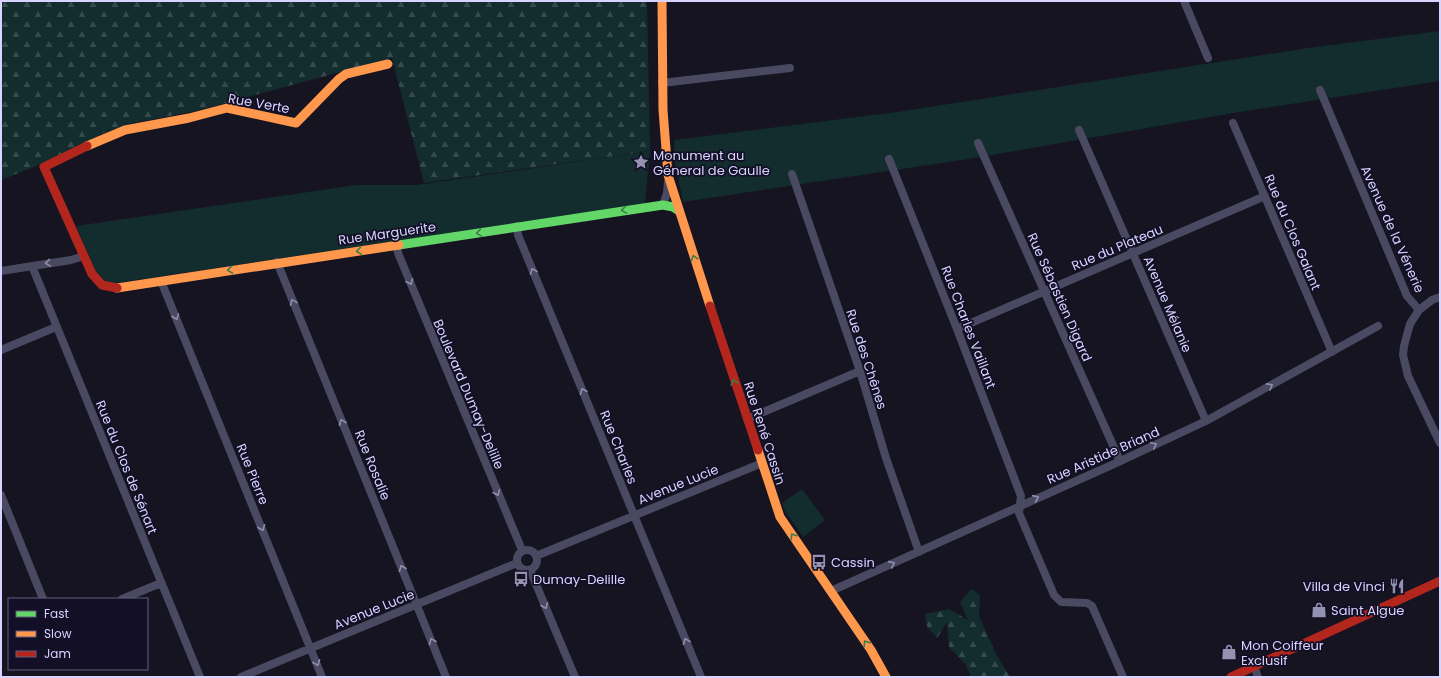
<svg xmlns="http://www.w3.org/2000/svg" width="1441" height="678" viewBox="0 0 1441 678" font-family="Poppins,sans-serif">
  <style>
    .green { fill: #132c2d }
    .forest { fill: url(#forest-firs) }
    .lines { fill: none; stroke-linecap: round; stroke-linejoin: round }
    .street { stroke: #4a4962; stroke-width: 8 }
    .fast { stroke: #63d668; stroke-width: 9 }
    .slow { stroke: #ff974d; stroke-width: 9 }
    .jam { stroke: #b3261e; stroke-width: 9 }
    .oneway { stroke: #3f7c4a }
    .oneway2 { stroke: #928eb0 }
    .labels { text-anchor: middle; stroke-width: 3.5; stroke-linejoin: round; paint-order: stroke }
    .street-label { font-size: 13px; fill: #d9d4ff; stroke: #130f26 }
    .poi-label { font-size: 13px; fill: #d9d4ff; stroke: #130f26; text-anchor: start }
  </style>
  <defs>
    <pattern id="forest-firs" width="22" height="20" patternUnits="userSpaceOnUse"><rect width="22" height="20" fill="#132c2d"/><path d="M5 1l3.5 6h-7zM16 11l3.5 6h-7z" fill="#354a4c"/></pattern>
  </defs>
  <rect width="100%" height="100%" fill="#161421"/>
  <path class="green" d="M1440,31V81L1239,112L975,158L683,202L675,163L674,140L897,112L1308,48Z
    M650,151L645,204L109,284L98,277L76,226L356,185H417Z
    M802,489L825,520L803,537L785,511L782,503Z"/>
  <path class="forest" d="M1,1H647L650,151L424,183L392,58L196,111L133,123L106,132L39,165L1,180Z
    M971,589L980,595L979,616L996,654L1010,677H971L966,665L949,647L947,622L937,638L927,627L925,614L949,609L968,620L960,602Z"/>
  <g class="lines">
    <path class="street" d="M1184,1L1208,58
      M662,83L790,68
      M1320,90L1407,296L1419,310L1410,324L1404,346L1403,355L1408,376L1440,443
      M1233,123L1332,352
      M1079,130L1206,421
      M978,143L1120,461
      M889,159L957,329L1021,496L1019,513L1054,595L1061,602L1087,603L1092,606L1123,677
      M792,174L860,371L886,458L919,552
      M663,205L667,193L668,182
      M517,226L518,235L701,677
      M397,245L398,253L522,550
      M277,262L446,677
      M32,266L200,677
      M1,271L71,260L84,256
      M161,281L322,677
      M1419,310L1432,300L1440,297
      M957,329L1265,196
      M1,350L56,327
      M747,419L860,371
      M1,495L43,599
      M517 560a10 10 0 1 1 20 0a10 10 0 1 1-20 0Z
      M536,556L762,463
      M530,570L575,677
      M831,591L1114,464L1206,421L1378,326
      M122,599L161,583
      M1254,666L1258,677
      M241,677L517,563"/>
    <path class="fast" d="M399,245L663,205L673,207L679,211"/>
    <path class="slow" d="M662,1L663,110L668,175L710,306
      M87,146L125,130L189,118L227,108L296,123L339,79L346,74L388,64
      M117,288L399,245
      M758,450L780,517L871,650L886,677"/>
    <path class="jam" d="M87,146L44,167L92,274L102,285L117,288
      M710,306L758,450
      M1231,677L1440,581"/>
  </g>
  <defs><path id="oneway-chevron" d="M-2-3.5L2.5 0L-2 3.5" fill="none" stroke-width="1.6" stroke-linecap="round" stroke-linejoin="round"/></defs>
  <g class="oneway">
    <use href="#oneway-chevron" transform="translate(624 210) rotate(171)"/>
    <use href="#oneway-chevron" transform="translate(479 233) rotate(171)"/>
    <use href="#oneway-chevron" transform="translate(359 251) rotate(172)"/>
    <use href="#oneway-chevron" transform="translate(694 258) rotate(-108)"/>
    <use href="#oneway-chevron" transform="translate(230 270) rotate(171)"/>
    <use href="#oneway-chevron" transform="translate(734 382) rotate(-108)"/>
    <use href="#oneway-chevron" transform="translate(793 536) rotate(-124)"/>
    <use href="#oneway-chevron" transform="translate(866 643) rotate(-124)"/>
  </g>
  <g class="oneway2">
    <use href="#oneway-chevron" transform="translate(48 263) rotate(171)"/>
    <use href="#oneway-chevron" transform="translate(533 271) rotate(-112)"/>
    <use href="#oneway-chevron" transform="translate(410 282) rotate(67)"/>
    <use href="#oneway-chevron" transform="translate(293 302) rotate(-112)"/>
    <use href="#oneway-chevron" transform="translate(176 317) rotate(68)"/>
    <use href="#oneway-chevron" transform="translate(1270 386) rotate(-29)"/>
    <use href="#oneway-chevron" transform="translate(583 391) rotate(-112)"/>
    <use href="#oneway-chevron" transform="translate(342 422) rotate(-112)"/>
    <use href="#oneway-chevron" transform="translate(1154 445) rotate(-25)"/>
    <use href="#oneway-chevron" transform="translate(497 493) rotate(67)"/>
    <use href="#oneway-chevron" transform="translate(1036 498) rotate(-24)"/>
    <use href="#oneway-chevron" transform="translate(262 528) rotate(68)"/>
    <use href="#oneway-chevron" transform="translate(892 564) rotate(-24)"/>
    <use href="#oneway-chevron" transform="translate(402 568) rotate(-112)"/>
    <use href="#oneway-chevron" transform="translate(545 606) rotate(68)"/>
    <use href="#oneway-chevron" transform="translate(432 641) rotate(-112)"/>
    <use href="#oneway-chevron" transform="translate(686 641) rotate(-112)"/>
    <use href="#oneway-chevron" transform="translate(317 663) rotate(68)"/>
  </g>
  <defs>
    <symbol id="sight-bare" viewBox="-9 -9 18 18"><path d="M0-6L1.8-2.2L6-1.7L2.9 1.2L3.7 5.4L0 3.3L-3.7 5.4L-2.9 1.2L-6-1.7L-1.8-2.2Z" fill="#9591b1" stroke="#130f26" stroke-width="2.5" paint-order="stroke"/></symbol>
    <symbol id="bus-bare" viewBox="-9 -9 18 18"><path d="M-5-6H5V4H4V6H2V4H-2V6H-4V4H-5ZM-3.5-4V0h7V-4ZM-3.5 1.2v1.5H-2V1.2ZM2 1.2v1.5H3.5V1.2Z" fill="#9591b1" stroke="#130f26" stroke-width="2.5" paint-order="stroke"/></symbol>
    <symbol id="restaurant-bare" viewBox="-9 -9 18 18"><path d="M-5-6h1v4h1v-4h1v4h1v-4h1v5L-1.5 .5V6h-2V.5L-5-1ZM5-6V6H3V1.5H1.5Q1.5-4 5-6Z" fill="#9591b1" stroke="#130f26" stroke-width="2.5" paint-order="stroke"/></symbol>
    <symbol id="shop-bare" viewBox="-9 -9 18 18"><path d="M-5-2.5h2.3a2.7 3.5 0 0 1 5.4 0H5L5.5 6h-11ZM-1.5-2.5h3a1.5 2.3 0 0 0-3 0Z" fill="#9591b1" stroke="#130f26" stroke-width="2.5" paint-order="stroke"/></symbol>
  </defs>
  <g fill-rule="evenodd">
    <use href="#sight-bare" x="630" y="151" width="22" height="22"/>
    <use href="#bus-bare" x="808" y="551" width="22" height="22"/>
    <use href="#bus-bare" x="510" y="568" width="22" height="22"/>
    <use href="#restaurant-bare" x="1386" y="575" width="22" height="22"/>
    <use href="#shop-bare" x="1308" y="599" width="22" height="22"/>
    <use href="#shop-bare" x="1218" y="641" width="22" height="22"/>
  </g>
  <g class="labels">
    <g class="street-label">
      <text transform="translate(259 103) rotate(10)" y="5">Rue Verte</text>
      <text transform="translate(1393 229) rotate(66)" y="5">Avenue de la Vénerie</text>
      <text transform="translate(1293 232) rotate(67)" y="5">Rue du Clos Galant</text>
      <text transform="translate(387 233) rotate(-8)" y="5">Rue Marguerite</text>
      <text transform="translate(1117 247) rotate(-23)" y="5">Rue du Plateau</text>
      <text transform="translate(1060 297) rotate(66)" y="5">Rue Sébastien Digard</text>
      <text transform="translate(1168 304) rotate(67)" y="5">Avenue Mélanie</text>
      <text transform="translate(969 327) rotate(69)" y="5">Rue Charles Vaillant</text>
      <text transform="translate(867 359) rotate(72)" y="5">Rue des Chênes</text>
      <text transform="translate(469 394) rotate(67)" y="5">Boulevard Dumay-Delille</text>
      <text transform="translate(765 433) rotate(72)" y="5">Rue René Cassin</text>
      <text transform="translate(619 447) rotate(68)" y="5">Rue Charles</text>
      <text transform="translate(1103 455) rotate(-24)" y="5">Rue Aristide Briand</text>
      <text transform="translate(373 465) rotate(68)" y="5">Rue Rosalie</text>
      <text transform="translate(127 467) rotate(68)" y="5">Rue du Clos de Sénart</text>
      <text transform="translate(253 474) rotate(68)" y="5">Rue Pierre</text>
      <text transform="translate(678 484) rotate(-22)" y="5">Avenue Lucie</text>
      <text transform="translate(374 609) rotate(-22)" y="5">Avenue Lucie</text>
    </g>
    <g class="poi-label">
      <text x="653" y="160">Monument au<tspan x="653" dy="15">Géneral de Gaulle</tspan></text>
      <text x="831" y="567">Cassin</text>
      <text x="533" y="584">Dumay-Delille</text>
      <text x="1385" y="591" text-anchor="end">Villa de Vinci</text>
      <text x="1331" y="615">Saint Algue</text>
      <text x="1241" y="650">Mon Coiffeur<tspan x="1241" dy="15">Exclusif</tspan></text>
    </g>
  </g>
  <rect width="1441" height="678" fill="none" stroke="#d9d4ff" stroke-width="4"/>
  <rect x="8" y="598" width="140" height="72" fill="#130f26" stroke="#625e7d"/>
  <rect x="16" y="611" width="20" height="6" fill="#63d668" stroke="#625e7d"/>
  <text x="44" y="618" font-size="12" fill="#d9d4ff">Fast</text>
  <rect x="16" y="631" width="20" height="6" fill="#ff974d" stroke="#625e7d"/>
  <text x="44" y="638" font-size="12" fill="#d9d4ff">Slow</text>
  <rect x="16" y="651" width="20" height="6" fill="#b3261e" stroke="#625e7d"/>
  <text x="44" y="658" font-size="12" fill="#d9d4ff">Jam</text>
</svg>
